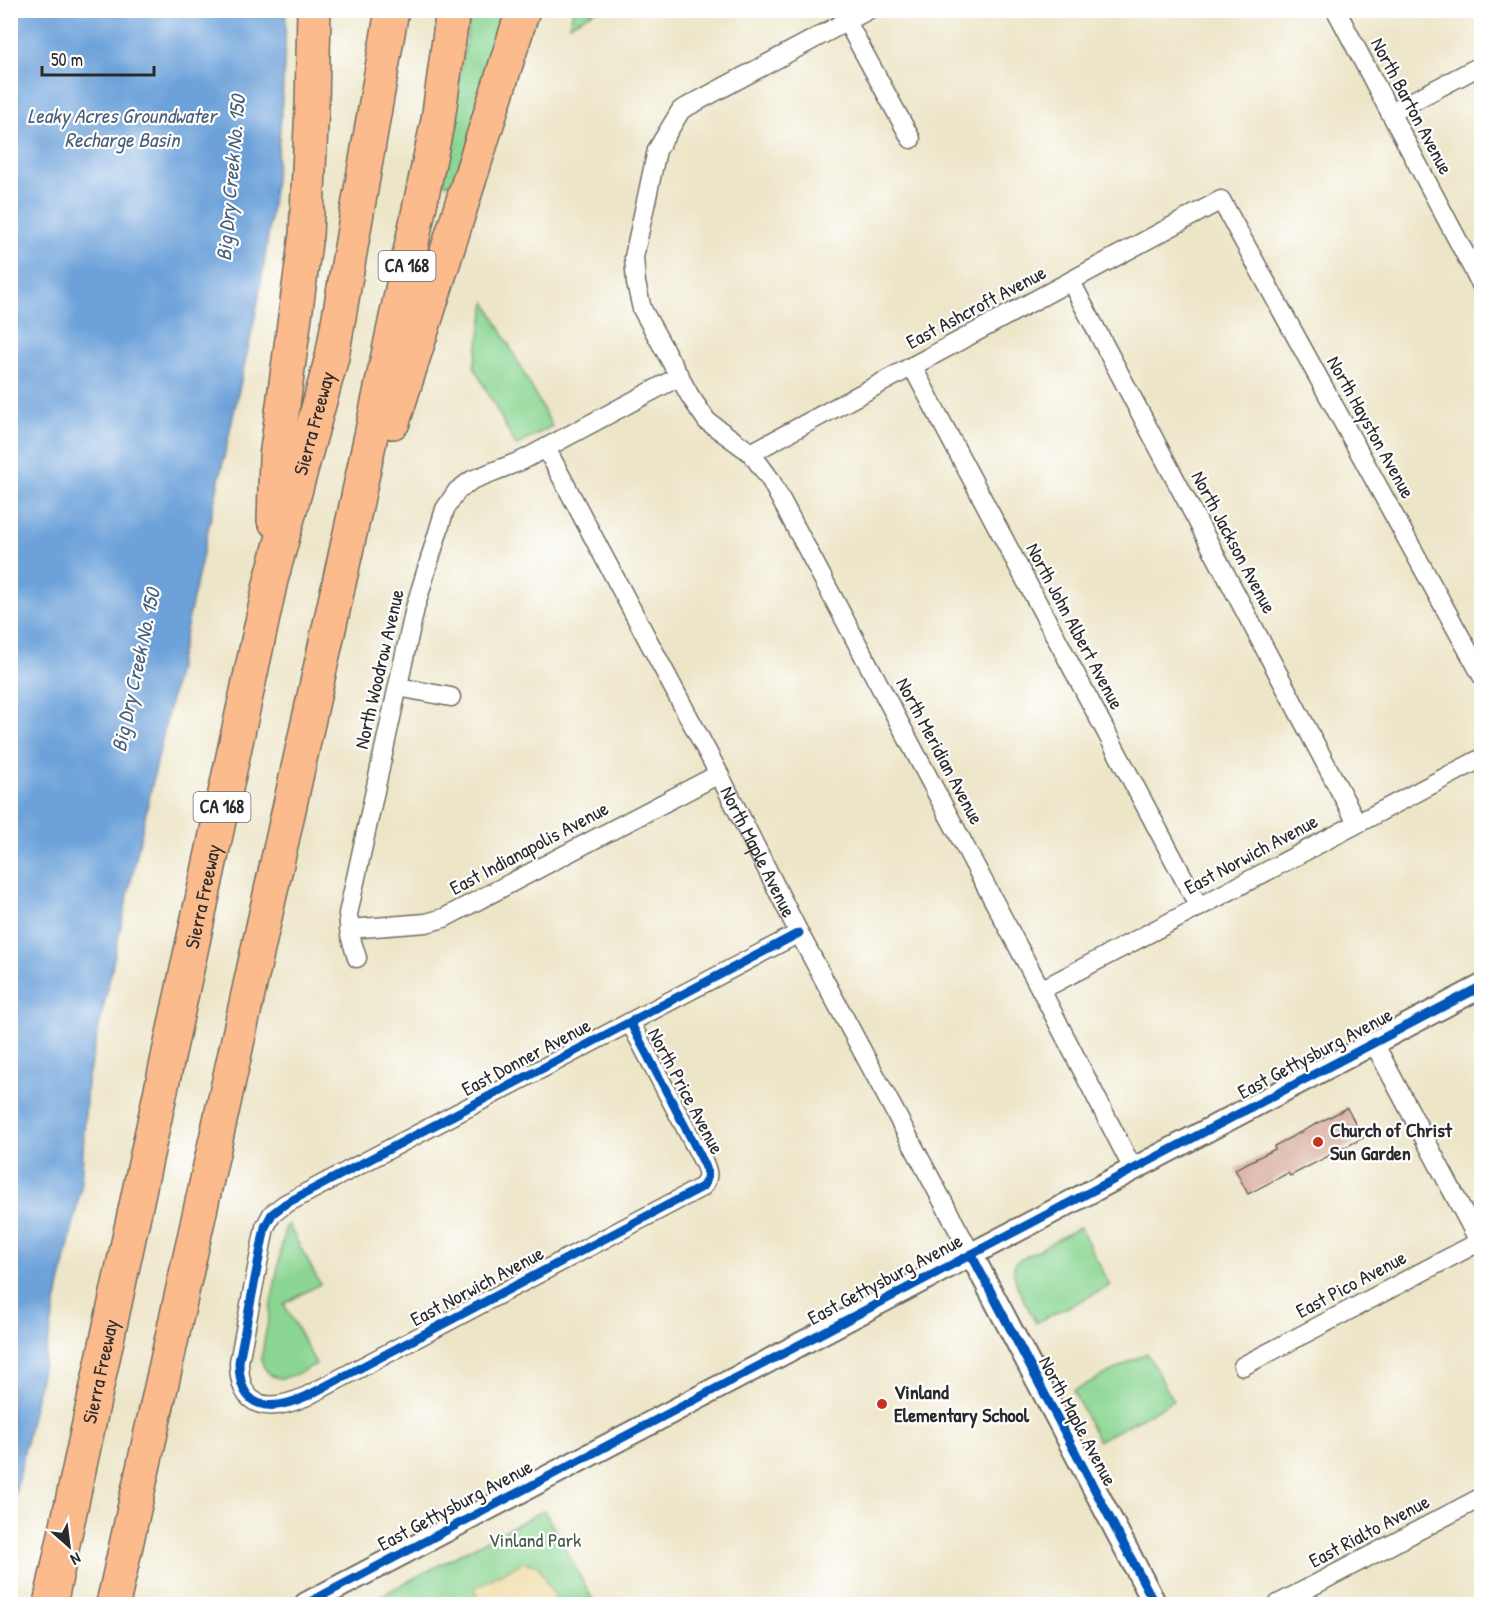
<svg xmlns="http://www.w3.org/2000/svg" width="1492" height="1615" viewBox="0 0 1492 1615" font-family="'Patrick Hand',sans-serif">
  <style>
    .green { fill: #8bd693; stroke: #5b805f; stroke-width: 1.5 }
    .sand { fill: #eeda9e; stroke: #8c8264; stroke-width: 1.5 }
    .water { fill: #6ca1d9; stroke: #4c6682; stroke-width: 1.5 }
    .building { fill: #d5a494 }
    .lines { fill: none; stroke-linecap: round; stroke-linejoin: round }
    .minor-casing { stroke: #6f6c62; stroke-width: 21 }
    .tertiary-casing { stroke: #6f6c62; stroke-width: 26 }
    .motorway-casing { stroke: #6f6c62; stroke-width: 36 }
    .minor { stroke: #fff; stroke-width: 18 }
    .tertiary { stroke: #fff; stroke-width: 22 }
    .motorway { stroke: #fbbb8c; stroke-width: 33 }
    .cycleway-casing { stroke: #fff; stroke-width: 13 }
    .cycleway { stroke: #0057b8; stroke-width: 9 }
    .poi-dot { fill: #c8321e; stroke: #fff; stroke-width: 2 }
    .labels { text-anchor: middle; stroke-width: 4.5; stroke-linejoin: round; paint-order: stroke }
    .shield { fill: #fff; stroke: #6b6b6b; stroke-width: 1.5 }
    .shield-label { font-size: 18px; font-weight: bold; fill: #2b2b2b }
    .street-label { font-size: 20px; fill: #2b2b2b; stroke: #fff }
    .poi-label { font-size: 20px; font-weight: bold; fill: #2b2b2b; stroke: #fff; text-anchor: start }
    .park-label { font-size: 20px; fill: #485e4a; stroke: #fff }
    .water-label { font-size: 21px; font-style: italic; fill: #486079; stroke: #fff }
  </style>
  <rect width="100%" height="100%" fill="#fff"/>
  <filter id="ink" filterUnits="userSpaceOnUse"><feTurbulence type="fractalNoise" baseFrequency=".0167" numOctaves="2"/><feDisplacementMap in="SourceGraphic" scale="12" xChannelSelector="R" yChannelSelector="G"/><feConvolveMatrix kernelMatrix="1 2 1 2 8 2 1 2 1" color-interpolation-filters="sRGB"/></filter>
  <filter id="wash" filterUnits="userSpaceOnUse"><feTurbulence type="fractalNoise" baseFrequency=".008" numOctaves="4" result="noise"/><feDisplacementMap in="SourceGraphic" scale="24" xChannelSelector="R" yChannelSelector="G"/><feGaussianBlur stdDeviation="1.35" result="paint"/><feColorMatrix in="noise" values="0 0 0 0 0 0 0 0 0 0 0 0 0 0 0 0 0 1.4 0 .05"/><feComposite in="paint" operator="in"/></filter>
  <g filter="url(#wash)">
    <rect width="100%" height="100%" fill="#ede5c7"/>
    <path class="green" d="M471,11H512L457,185L442,183Z
      M573,11V10L596,11L569,25Z
      M486,302L552,426L516,446L474,367Z
      M288,1224L320,1284L284,1304L316,1364C297,1374 270,1392 261,1359L285,1228Z
      M1080,1227L1110,1286L1036,1323C1029,1308 1007,1277 1016,1262Z
      M1147,1353L1173,1401L1098,1441L1073,1391Z
      M544,1510L595,1604H558L478,1596L483,1604H365Z"/>
    <path class="sand" d="M523,1562L538,1566L558,1604H483L474,1588Z"/>
    <path class="water" d="M11,10L286,11C284,113 274,211 256,312L87,1081L81,1188L11,1513Z"/>
    <g id="blocks">
      <path class="building" d="M1347,1108L1363,1138L1290,1176L1288,1173L1248,1194L1235,1169L1275,1149L1274,1146Z"/>
    </g>
  </g>
  <g filter="url(#ink)">
    <use href="#blocks" fill-opacity="0" stroke="#6f6c62" stroke-width="1.5"/>
    <g class="lines">
      <defs>
        <g id="minor">
          <path d="M868,10L681,110L657,150L634,257L636,283L642,309L690,396L707,421L751,453L770,479L1041,990L1133,1169"/>
          <path d="M1336,10L1482,286"/>
          <path d="M847,22L911,139"/>
          <path d="M1390,113L1482,65"/>
          <path d="M1071,282L1357,823"/>
          <path d="M912,366L1199,907"/>
          <path id="s1" d="M546,448L719,774L799,933L971,1254"/>
          <path d="M751,453L1221,200L1482,676"/>
          <path d="M398,687L451,697"/>
          <path d="M349,929L426,923L444,918L719,774"/>
          <path d="M357,958L350,935L348,914L415,608L445,509L457,491L472,480L523,460L680,376"/>
          <path d="M1041,990L1482,758"/>
          <path d="M630,1022L703,1161C708,1171 710,1178 702,1187L307,1396C269,1413 239,1410 239,1362L265,1227L272,1214L285,1204L799,933"/>
          <path d="M1374,1043L1482,1247"/>
          <path d="M1243,1366L1479,1242"/>
          <path d="M1278,1604L1482,1497"/>
        </g>
        <path id="tertiary" d="M971,1254L1155,1604
          M306,1604L1482,986"/>
        <g id="motorway">
          <path d="M393,422L523,10"/>
          <path d="M274,520L276,457L306,235L312,105L314,10"/>
          <path id="s2" d="M50,1604L271,580L332,357L392,10"/>
          <path d="M113,1604L353,520L438,120L453,10"/>
        </g>
      </defs>
      <use href="#minor" class="minor-casing"/>
      <use href="#tertiary" class="tertiary-casing"/>
      <use href="#motorway" class="motorway-casing"/>
      <use href="#minor" class="minor"/>
      <use href="#tertiary" class="tertiary"/>
      <use href="#motorway" class="motorway"/>
      <defs>
        <path id="cycleway" d="M630,1022L703,1161C708,1171 710,1178 702,1187L307,1396C269,1413 239,1410 239,1362L265,1227L272,1214L285,1204L799,933
          M971,1254L1155,1604
          M306,1604L1482,986"/>
      </defs>
      <use href="#cycleway" class="cycleway-casing"/>
      <use href="#cycleway" class="cycleway"/>
    </g>
  </g>
  <g class="poi-dot">
    <circle cx="1318" cy="1142" r="6"/>
    <circle cx="882" cy="1404" r="6"/>
  </g>
  <g class="labels">
    <g class="shield">
      <rect x="378.5" y="251" width="57" height="30" rx="4.5"/>
      <rect x="193.5" y="792" width="57" height="30" rx="4.5"/>
    </g>
    <g class="shield-label">
      <text x="407" y="272">CA 168</text>
      <text x="222" y="813">CA 168</text>
    </g>
    <g class="street-label">
      <text transform="translate(1412 106) rotate(62)" y="7">North Barton Avenue</text>
      <text transform="translate(976 307) rotate(-28)" y="7">East Ashcroft Avenue</text>
      <text dy="7" stroke="none"><textPath href="#s2" startOffset="1210">Sierra Freeway</textPath></text>
      <text transform="translate(1371 427) rotate(61)" y="7">North Hayston Avenue</text>
      <text transform="translate(1234 542) rotate(62)" y="7">North Jackson Avenue</text>
      <text transform="translate(1075 626) rotate(62)" y="7">North John Albert Avenue</text>
      <text transform="translate(379 669) rotate(-77)" y="7">North Woodrow Avenue</text>
      <text transform="translate(940 751) rotate(62)" y="7">North Meridian Avenue</text>
      <text transform="translate(529 848) rotate(-28)" y="7">East Indianapolis Avenue</text>
      <text dy="7" stroke="none"><textPath href="#s1" startOffset="456">North Maple Avenue</textPath></text>
      <text transform="translate(1251 854) rotate(-28)" y="7">East Norwich Avenue</text>
      <text dy="7" stroke="none"><textPath href="#s2" startOffset="724">Sierra Freeway</textPath></text>
      <text transform="translate(1315 1053) rotate(-28)" y="7">East Gettysburg Avenue</text>
      <text transform="translate(526 1057) rotate(-28)" y="7">East Donner Avenue</text>
      <text transform="translate(686 1091) rotate(62)" y="7">North Price Avenue</text>
      <text transform="translate(885 1279) rotate(-28)" y="7">East Gettysburg Avenue</text>
      <text transform="translate(1351 1284) rotate(-28)" y="7">East Pico Avenue</text>
      <text transform="translate(477 1286) rotate(-28)" y="7">East Norwich Avenue</text>
      <text dy="7" stroke="none"><textPath href="#s2" startOffset="238">Sierra Freeway</textPath></text>
      <text transform="translate(1078 1421) rotate(62)" y="7">North Maple Avenue</text>
      <text transform="translate(455 1505) rotate(-28)" y="7">East Gettysburg Avenue</text>
      <text transform="translate(1369 1531) rotate(-28)" y="7">East Rialto Avenue</text>
    </g>
    <g class="poi-label">
      <text x="1330" y="1137">Church of Christ<tspan x="1330" dy="23">Sun Garden</tspan></text>
      <text x="894" y="1399">Vinland<tspan x="894" dy="23">Elementary School</tspan></text>
    </g>
    <g class="park-label">
      <text x="535" y="1547">Vinland Park</text>
    </g>
    <g class="water-label">
      <text x="122" y="123">Leaky Acres Groundwater<tspan x="122" dy="24">Recharge Basin</tspan></text>
      <text transform="translate(231 178) rotate(-85)" y="7">Big Dry Creek No. 150</text>
      <text transform="translate(136 670) rotate(-78)" y="7">Big Dry Creek No. 150</text>
    </g>
  </g>
  <rect width="1492" height="1615" fill="none" stroke="#fff" stroke-width="36"/>
  <g transform="translate(69 1546) rotate(152)" stroke="#ffffff" stroke-width="4.5" paint-order="stroke">
  <path d="M0-4.5L10 22L0 15L-10 22Z" fill="#2b2b2b"/>
  <text y="-9" font-size="16" font-weight="bold" text-anchor="middle" fill="#2b2b2b">N</text>
  </g>
  <path d="M42 66v9h112v-9" fill="none" stroke="#2b2b2b" stroke-width="3"/>
  <text x="51" y="66" font-size="18" fill="#2b2b2b" stroke="#ffffff" stroke-width="4.5" paint-order="stroke">50 m</text>
</svg>
